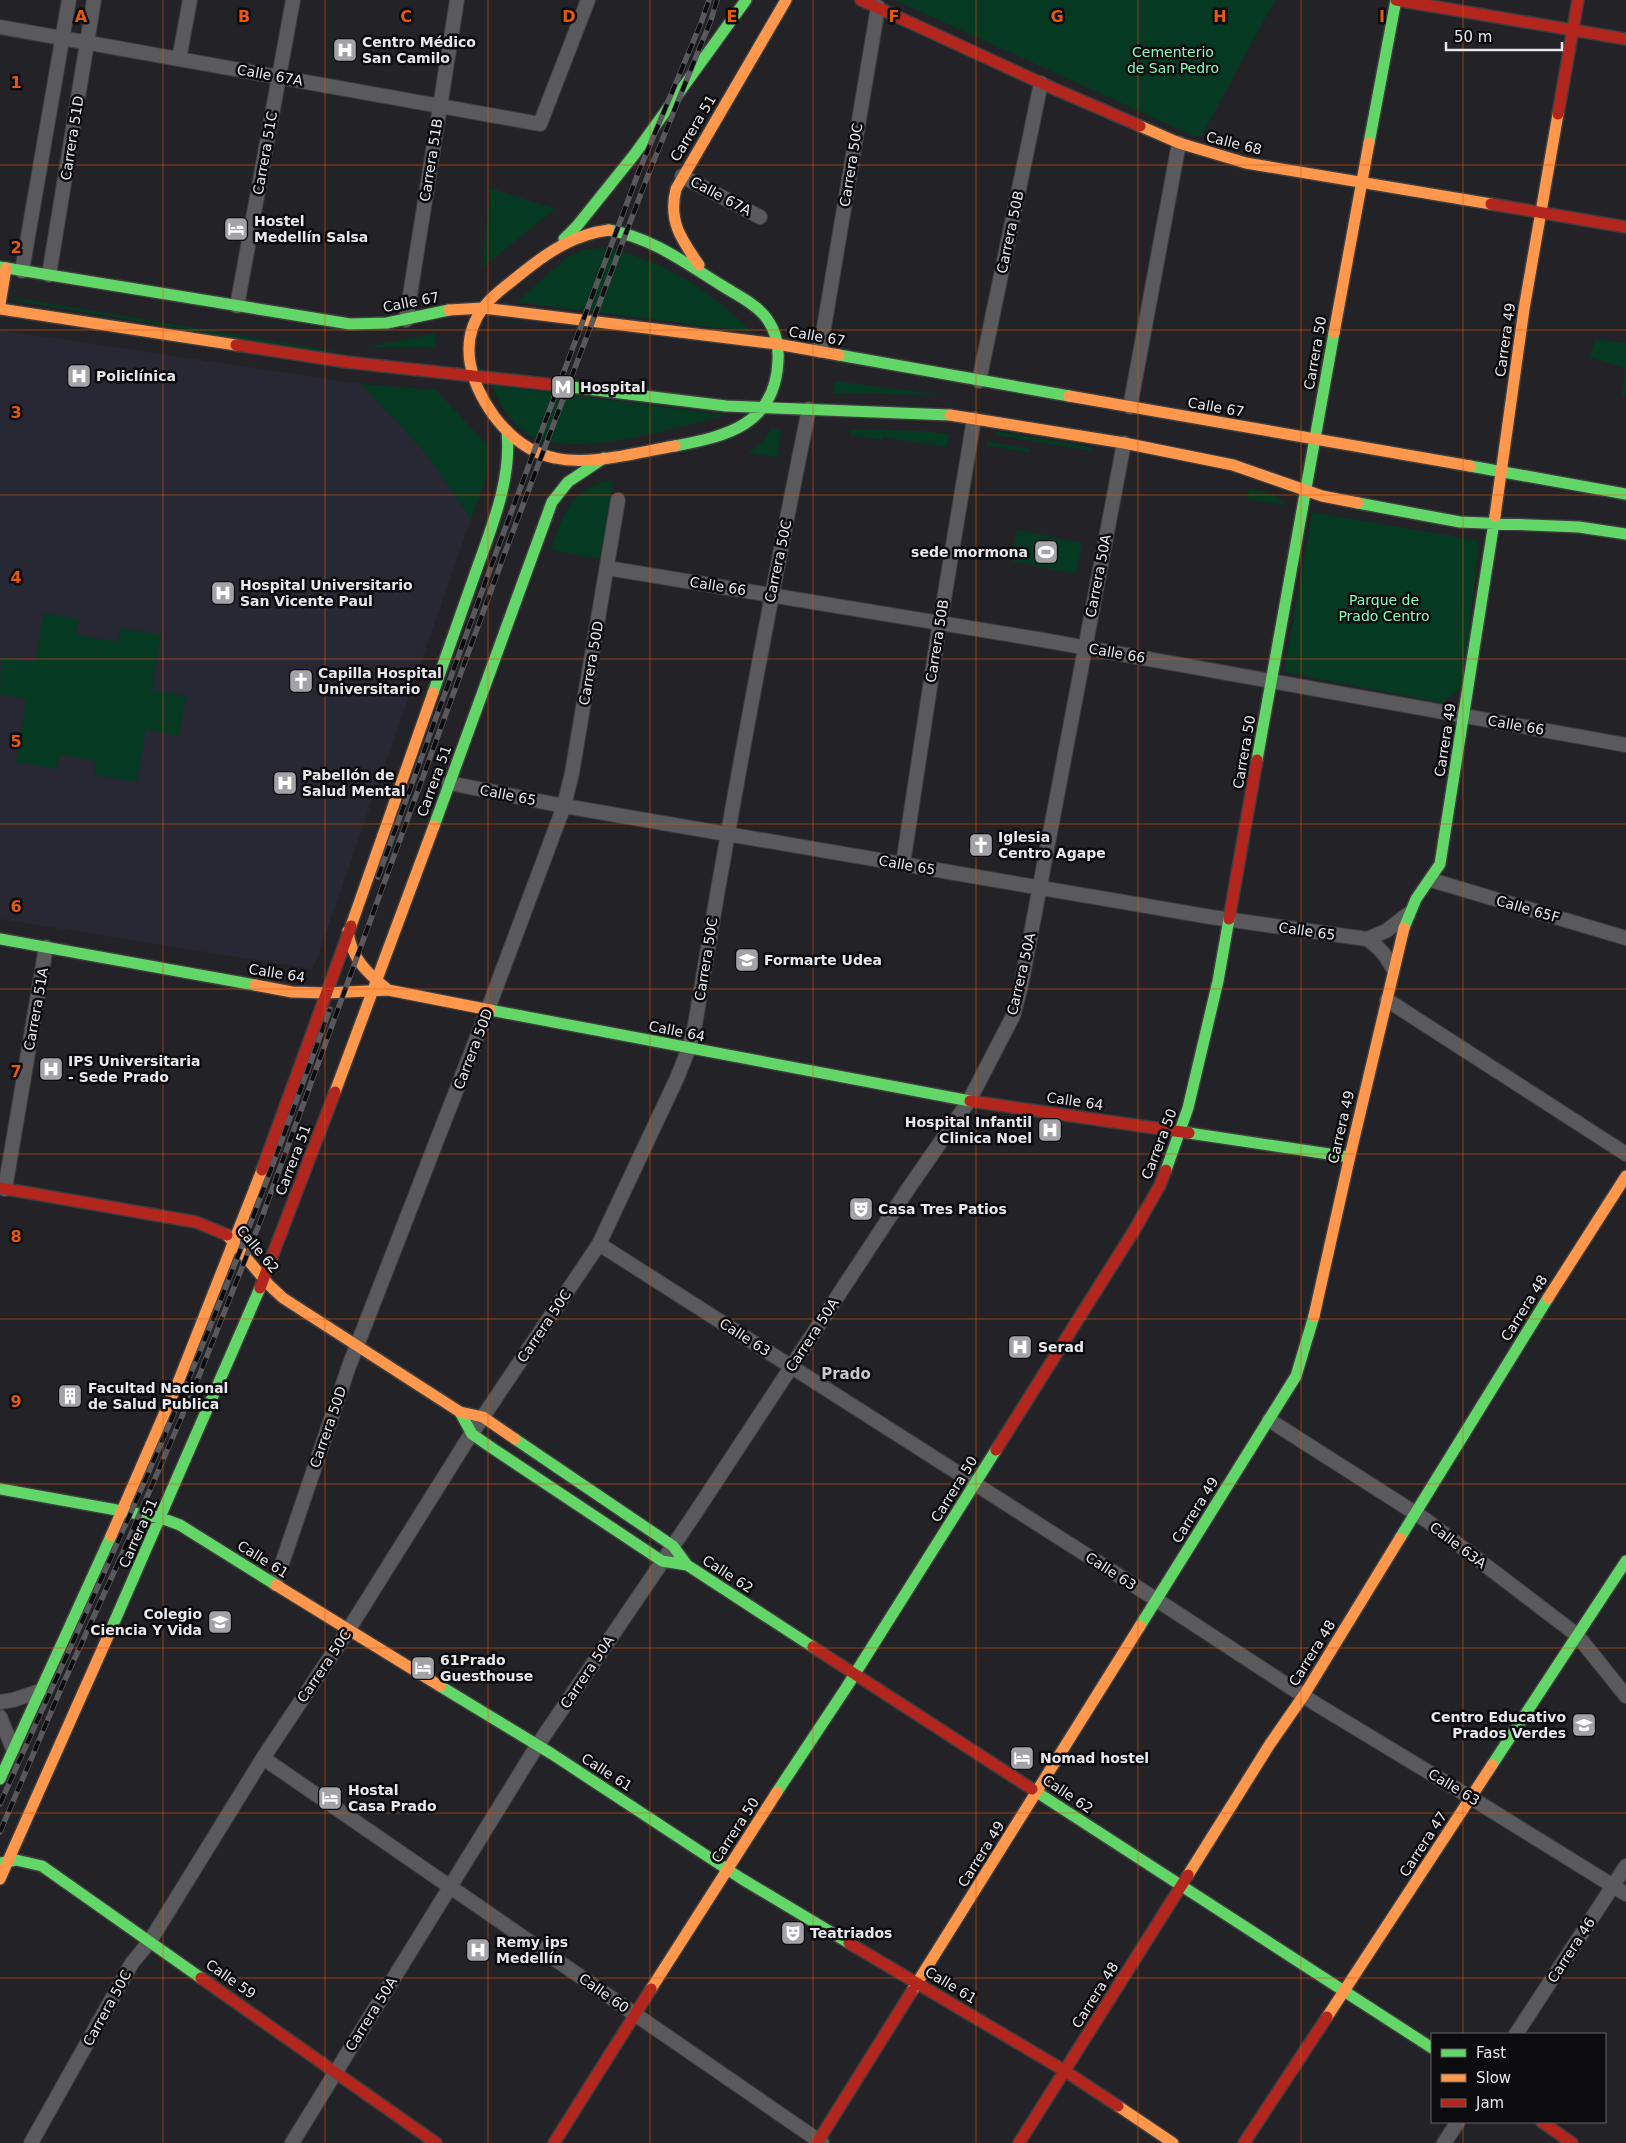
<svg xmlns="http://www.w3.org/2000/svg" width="1626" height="2143" viewBox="0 0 1626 2143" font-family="'DejaVu Sans',sans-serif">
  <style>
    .built { fill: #272833 }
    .green { fill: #053922 }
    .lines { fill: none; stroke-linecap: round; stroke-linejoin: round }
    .street-casing { stroke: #3d3d40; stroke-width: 16 }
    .fast-casing { stroke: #3d3d40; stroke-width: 14 }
    .slow-casing { stroke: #3d3d40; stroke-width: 14 }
    .jam-casing { stroke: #3d3d40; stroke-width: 14 }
    .street { stroke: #5a5a5d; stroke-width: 14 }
    .fast { stroke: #63d668; stroke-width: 11 }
    .slow { stroke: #ff974d; stroke-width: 11 }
    .jam { stroke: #b3261e; stroke-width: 11 }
    .rail-casing { stroke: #59595d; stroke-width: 5.5 }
    .rail { stroke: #0c0c0f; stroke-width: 4; stroke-dasharray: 11; stroke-linecap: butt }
    .grid { fill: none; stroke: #e8590c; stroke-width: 1; stroke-opacity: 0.55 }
    .labels { text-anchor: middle; stroke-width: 5; stroke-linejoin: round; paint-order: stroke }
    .poi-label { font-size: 14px; font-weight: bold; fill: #e8e8ec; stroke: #0c0c0f; text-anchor: start }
    .park-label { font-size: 14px; fill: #8cf8b9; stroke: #0c0c0f }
    .street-label { font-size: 14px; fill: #e8e8ec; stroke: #0c0c0f }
    .neighbourhood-label { font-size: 15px; font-weight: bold; fill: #c7c7cf; stroke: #0c0c0f }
    .grid-label { font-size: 16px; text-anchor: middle; font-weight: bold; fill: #e8590c; stroke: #0c0c0f; stroke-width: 5; stroke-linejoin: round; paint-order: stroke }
  </style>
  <rect width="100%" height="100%" fill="#232327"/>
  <path class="built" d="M0,330L361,384L424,451L471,519L313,969L0,919Z"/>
  <path class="green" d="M895,0H1275L1202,135L1196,137Z
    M490,188L555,209L482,268Z
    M602,248C654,255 716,293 751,332L517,302L567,257L582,250Z
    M11,297L345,353L310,350L11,300Z
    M436,333L435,347H368Z
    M1595,339L1626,343V396H1622L1625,368L1590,357Z
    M835,381L942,395L833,393Z
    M361,384L436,390L488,446C492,471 479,496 471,519L424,451Z
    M491,385L727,415C675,427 580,459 531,436C512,427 500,403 491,385Z
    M771,428L779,430L781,432L777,457L748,453L764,441Z
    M850,429L923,431L949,434L947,447L883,437L882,440L849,435Z
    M995,431L1092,447V451L995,435Z
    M987,441L1030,449L1029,453L986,445Z
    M613,480L604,560L551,550C563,514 571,488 613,480Z
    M1249,488C1261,491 1279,494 1285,505L1247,499Z
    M1312,512L1479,541L1463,686L1442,703L1284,672Z
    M1017,530L1082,543L1076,574L1011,561Z
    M44,613L79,619L76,635L118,642L121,628L161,635L152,690L186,696L179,736L146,730L137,782L94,775L96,761L60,754L57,769L16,762L27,699L0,694L1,656L35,662Z"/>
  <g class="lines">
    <defs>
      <path id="street" d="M0,27L540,124L588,0
        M179,59L190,0
        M682,176L760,217
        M22,271L69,0
        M49,275L94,0
        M237,306L293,0
        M406,320L457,0
        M820,351L878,7
        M979,381L1041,83
        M1130,407L1179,143
        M607,568L1043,640L1626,745
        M449,783L564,806L1211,917L1367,939L1386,931L1408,914
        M903,864L937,641L974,419
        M1431,880L1626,938
        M1367,939C1379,947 1385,954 1392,967
        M1387,1000L1626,1154
        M5,1189L46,947
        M599,1244L1157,1600L1316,1704L1455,1788L1626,1894
        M1269,1420L1426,1520L1577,1635L1626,1696
        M275,1584L349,1366L488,1009L564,806L572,773L618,500
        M0,1702L13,1700L40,1691
        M0,1717L13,1749
        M263,1758L822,2143
        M1516,2034L1626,1866
        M31,2143L132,1963L150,1941L263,1758L349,1629L466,1442L599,1244L677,1078L689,1048L695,1025C729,819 767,614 809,409
        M292,2143L537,1746L692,1518L908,1189L969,1101L1013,1016L1021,986L1124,443
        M1444,2143L1458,2122"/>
      <path id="fast" d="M1369,143L1396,0
        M609,230C652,238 684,262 721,285C735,294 753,302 764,315C775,328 779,345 778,361C775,425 727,436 675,446
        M564,239L577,226L634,155L746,0
        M0,267L350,324L387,323L449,310
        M839,355L1069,396
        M555,385L726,406L950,415
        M1470,466L1626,494
        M1358,503L1460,522L1579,527L1626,534
        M433,693C447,653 461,614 475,574C491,528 512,481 507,431
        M1257,760L1334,333
        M434,826L552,502L568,482L604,458
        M1404,928L1416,899L1440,864L1495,516
        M0,939L255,985
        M490,1010L970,1101
        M1189,1133L1349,1157
        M1166,1170L1188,1108L1218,981L1229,919
        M460,1412L472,1434L492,1448L662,1561L687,1565
        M515,1439L673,1546L687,1565L813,1647
        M0,1489L161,1518L180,1525L276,1585
        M1400,1538L1548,1298
        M1140,1626L1296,1376L1314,1316
        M109,1634L260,1288
        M440,1686L552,1754L742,1879L849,1943
        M1492,1765L1626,1561
        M0,1779L111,1536
        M1032,1789L1432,2048
        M777,1792L846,1688L996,1450
        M0,1863L16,1860L42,1866L201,1978"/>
      <path id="slow" d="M1140,126L1179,143L1246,163L1491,204
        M609,230C575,234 548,252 522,273C509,284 493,294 483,308C457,343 471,384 494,416C510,437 529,453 555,458C591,466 638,452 675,446
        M699,265C681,239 668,221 676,189L786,0
        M0,304L6,268
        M0,309L236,345
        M449,310L483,308L777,344L839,355
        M1334,333L1369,143
        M1069,396L1470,466
        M950,415L1124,443L1233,465L1322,496L1358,503
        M1495,516L1524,309L1558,114
        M351,926L433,693
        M348,931C351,958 367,973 387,989
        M255,985L292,992L326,993L388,990L490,1010
        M335,1092L434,826
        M227,1235L269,1285L283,1298L460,1412L483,1417L515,1439
        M1548,1298L1626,1176
        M1314,1316L1349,1160L1404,928
        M111,1536L179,1380L262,1170
        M276,1585L440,1686
        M1188,1875L1270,1744L1304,1695L1400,1538
        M0,1879L109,1634
        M651,1989L777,1792
        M912,1991L1140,1626
        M1327,2017L1492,1765
        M1118,2106L1173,2143"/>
      <path id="jam" d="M861,0L1041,83L1140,126
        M1396,0L1626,39
        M1558,114L1578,0
        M1491,204L1626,227
        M236,345L346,362L555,385
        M1229,919L1257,760
        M970,1101L1189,1133
        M262,1170L351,926
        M0,1188L196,1222L227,1235
        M260,1288L335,1092
        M996,1450L1135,1229L1160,1185L1166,1170
        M813,1647L1032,1789
        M849,1943L1065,2071L1118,2106
        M201,1978L436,2143
        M1542,2122L1572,2143
        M554,2143L651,1989
        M817,2143L912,1991
        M1019,2143L1188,1875
        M1244,2143L1327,2017"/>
    </defs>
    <use href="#street" class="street-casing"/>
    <use href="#fast" class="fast-casing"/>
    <use href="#slow" class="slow-casing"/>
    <use href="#jam" class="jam-casing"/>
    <use href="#street" class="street"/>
    <use href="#fast" class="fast"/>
    <use href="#slow" class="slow"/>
    <use href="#jam" class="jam"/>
    <defs>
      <path id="rail" d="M378,877L496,553L639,171L701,23L709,0
        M0,1804C62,1664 127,1526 186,1385C238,1261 284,1135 330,1009
        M0,1832L63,1684L124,1550L195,1386L262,1217L504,555L648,175L711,20L717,0"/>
    </defs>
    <use href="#rail" class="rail-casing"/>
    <use href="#rail" class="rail"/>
  </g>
  <path class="grid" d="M163,0V2143M325,0V2143M488,0V2143M650,0V2143M813,0V2143M976,0V2143M1138,0V2143M1301,0V2143M1463,0V2034M0,165H1626M0,330H1626M0,495H1626M0,659H1626M0,824H1626M0,989H1626M0,1154H1626M0,1319H1626M0,1484H1626M0,1648H1626M0,1813H1626M0,1978H1626M1463,2122V2143"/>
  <defs>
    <symbol id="hospital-square" viewBox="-11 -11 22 22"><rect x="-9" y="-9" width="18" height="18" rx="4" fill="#a3a3a7" stroke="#0c0c0f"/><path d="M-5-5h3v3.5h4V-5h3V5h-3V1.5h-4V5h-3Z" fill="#fff"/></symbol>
    <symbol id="hotel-square" viewBox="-11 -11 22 22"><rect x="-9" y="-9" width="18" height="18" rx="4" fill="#a3a3a7" stroke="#0c0c0f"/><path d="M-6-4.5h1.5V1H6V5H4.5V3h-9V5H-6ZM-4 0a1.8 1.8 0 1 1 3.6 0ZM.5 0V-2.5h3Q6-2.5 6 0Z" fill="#fff"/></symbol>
    <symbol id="metro-square" viewBox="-11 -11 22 22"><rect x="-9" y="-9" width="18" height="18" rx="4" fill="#a3a3a7" stroke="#0c0c0f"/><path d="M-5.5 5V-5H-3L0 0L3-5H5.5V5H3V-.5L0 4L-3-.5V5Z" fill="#fff"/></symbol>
    <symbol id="stadium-square" viewBox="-11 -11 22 22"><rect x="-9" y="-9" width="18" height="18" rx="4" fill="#a3a3a7" stroke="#0c0c0f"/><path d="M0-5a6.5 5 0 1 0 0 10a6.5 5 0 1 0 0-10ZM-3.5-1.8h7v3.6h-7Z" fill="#fff"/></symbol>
    <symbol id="church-square" viewBox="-11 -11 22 22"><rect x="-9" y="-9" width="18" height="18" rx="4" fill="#a3a3a7" stroke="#0c0c0f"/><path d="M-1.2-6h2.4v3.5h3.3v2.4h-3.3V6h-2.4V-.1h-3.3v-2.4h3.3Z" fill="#fff"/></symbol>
    <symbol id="school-square" viewBox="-11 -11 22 22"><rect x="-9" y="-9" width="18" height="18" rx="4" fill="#a3a3a7" stroke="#0c0c0f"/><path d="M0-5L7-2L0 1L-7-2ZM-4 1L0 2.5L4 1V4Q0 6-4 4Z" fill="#fff"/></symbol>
    <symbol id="theatre-square" viewBox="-11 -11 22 22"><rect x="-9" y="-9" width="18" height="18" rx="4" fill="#a3a3a7" stroke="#0c0c0f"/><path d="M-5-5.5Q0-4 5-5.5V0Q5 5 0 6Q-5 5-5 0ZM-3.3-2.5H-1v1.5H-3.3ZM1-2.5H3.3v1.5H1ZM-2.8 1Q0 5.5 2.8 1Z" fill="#fff"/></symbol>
    <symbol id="building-square" viewBox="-11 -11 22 22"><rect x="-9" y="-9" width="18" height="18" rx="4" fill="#a3a3a7" stroke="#0c0c0f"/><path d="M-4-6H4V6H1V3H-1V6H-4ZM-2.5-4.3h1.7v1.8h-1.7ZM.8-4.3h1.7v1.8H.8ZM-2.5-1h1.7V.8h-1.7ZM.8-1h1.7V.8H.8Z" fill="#fff"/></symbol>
  </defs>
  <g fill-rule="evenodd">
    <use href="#hospital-square" x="331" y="36" width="28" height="28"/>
    <use href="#hotel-square" x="222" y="215" width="28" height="28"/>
    <use href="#hospital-square" x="65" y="362" width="28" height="28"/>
    <use href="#metro-square" x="549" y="373" width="28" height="28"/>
    <use href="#stadium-square" x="1032" y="538" width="28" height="28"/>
    <use href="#hospital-square" x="209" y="579" width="28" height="28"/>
    <use href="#church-square" x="287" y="667" width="28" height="28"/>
    <use href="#hospital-square" x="271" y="769" width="28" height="28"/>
    <use href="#church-square" x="967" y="831" width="28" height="28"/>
    <use href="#school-square" x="733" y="946" width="28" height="28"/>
    <use href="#hospital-square" x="37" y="1055" width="28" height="28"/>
    <use href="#hospital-square" x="1036" y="1116" width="28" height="28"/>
    <use href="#theatre-square" x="847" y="1195" width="28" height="28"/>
    <use href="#hospital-square" x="1006" y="1333" width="28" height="28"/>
    <use href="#building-square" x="56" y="1382" width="28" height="28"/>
    <use href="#school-square" x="206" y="1608" width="28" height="28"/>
    <use href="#hotel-square" x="409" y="1654" width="28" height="28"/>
    <use href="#school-square" x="1570" y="1711" width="28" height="28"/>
    <use href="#hotel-square" x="1008" y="1744" width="28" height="28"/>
    <use href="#hotel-square" x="316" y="1784" width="28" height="28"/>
    <use href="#theatre-square" x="779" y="1919" width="28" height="28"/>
    <use href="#hospital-square" x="464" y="1936" width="28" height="28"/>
  </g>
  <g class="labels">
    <g class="poi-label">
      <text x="362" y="47">Centro Médico<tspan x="362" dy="16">San Camilo</tspan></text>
      <text x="254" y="226">Hostel<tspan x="254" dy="16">Medellín Salsa</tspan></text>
      <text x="96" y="381">Policlínica</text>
      <text x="580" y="392">Hospital</text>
      <text x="1028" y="557" text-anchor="end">sede mormona</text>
      <text x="240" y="590">Hospital Universitario<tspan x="240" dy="16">San Vicente Paul</tspan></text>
      <text x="318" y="678">Capilla Hospital<tspan x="318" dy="16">Universitario</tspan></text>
      <text x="302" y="780">Pabellón de<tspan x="302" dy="16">Salud Mental</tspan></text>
      <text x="998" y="842">Iglesia<tspan x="998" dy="16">Centro Agape</tspan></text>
      <text x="764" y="965">Formarte Udea</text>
      <text x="68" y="1066">IPS Universitaria<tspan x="68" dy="16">- Sede Prado</tspan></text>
      <text x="1032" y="1127" text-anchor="end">Hospital Infantil<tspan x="1032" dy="16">Clinica Noel</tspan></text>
      <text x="878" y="1214">Casa Tres Patios</text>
      <text x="1038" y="1352">Serad</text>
      <text x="88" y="1393">Facultad Nacional<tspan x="88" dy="16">de Salud Publica</tspan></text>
      <text x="202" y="1619" text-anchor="end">Colegio<tspan x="202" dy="16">Ciencia Y Vida</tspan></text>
      <text x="440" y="1665">61Prado<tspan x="440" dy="16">Guesthouse</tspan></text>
      <text x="1566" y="1722" text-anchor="end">Centro Educativo<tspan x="1566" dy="16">Prados Verdes</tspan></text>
      <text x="1040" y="1763">Nomad hostel</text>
      <text x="348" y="1795">Hostal<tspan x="348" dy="16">Casa Prado</tspan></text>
      <text x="810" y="1938">Teatriados</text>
      <text x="496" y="1947">Remy ips<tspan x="496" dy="16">Medellín</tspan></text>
    </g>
    <g class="park-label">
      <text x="1173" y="57">Cementerio<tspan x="1173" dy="16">de San Pedro</tspan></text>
      <text x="1384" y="605">Parque de<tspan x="1384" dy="16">Prado Centro</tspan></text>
    </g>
    <g class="street-label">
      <text transform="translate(270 75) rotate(10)" y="5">Calle 67A</text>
      <text transform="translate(693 128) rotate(-59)" y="5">Carrera 51</text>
      <text transform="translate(72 138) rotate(-81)" y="5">Carrera 51D</text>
      <text transform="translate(1234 143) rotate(14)" y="5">Calle 68</text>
      <text transform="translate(265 153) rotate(-80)" y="5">Carrera 51C</text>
      <text transform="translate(431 160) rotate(-81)" y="5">Carrera 51B</text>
      <text transform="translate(851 165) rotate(-81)" y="5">Carrera 50C</text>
      <text transform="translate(721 196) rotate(28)" y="5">Calle 67A</text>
      <text transform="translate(1010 232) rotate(-78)" y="5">Carrera 50B</text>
      <text transform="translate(411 302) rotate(-11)" y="5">Calle 67</text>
      <text transform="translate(817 336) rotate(10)" y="5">Calle 67</text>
      <text transform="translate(1505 340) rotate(-82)" y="5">Carrera 49</text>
      <text transform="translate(1315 353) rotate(-80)" y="5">Carrera 50</text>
      <text transform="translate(1216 407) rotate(10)" y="5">Calle 67</text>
      <text transform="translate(778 561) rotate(-78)" y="5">Carrera 50C</text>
      <text transform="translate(1098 576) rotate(-79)" y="5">Carrera 50A</text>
      <text transform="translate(718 586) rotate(9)" y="5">Calle 66</text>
      <text transform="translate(937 641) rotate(-81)" y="5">Carrera 50B</text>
      <text transform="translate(1117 653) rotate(10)" y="5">Calle 66</text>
      <text transform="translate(591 663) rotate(-80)" y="5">Carrera 50D</text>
      <text transform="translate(1516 725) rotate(10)" y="5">Calle 66</text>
      <text transform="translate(1445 740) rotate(-81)" y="5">Carrera 49</text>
      <text transform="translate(1244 752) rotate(-80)" y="5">Carrera 50</text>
      <text transform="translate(434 781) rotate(-70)" y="5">Carrera 51</text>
      <text transform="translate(508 795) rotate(11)" y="5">Calle 65</text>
      <text transform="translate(907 865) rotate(10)" y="5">Calle 65</text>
      <text transform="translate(1528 909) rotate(16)" y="5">Calle 65F</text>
      <text transform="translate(1307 931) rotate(8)" y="5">Calle 65</text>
      <text transform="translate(706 959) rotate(-81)" y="5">Carrera 50C</text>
      <text transform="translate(277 973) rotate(9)" y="5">Calle 64</text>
      <text transform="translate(1021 974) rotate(-77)" y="5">Carrera 50A</text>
      <text transform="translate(36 1009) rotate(-80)" y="5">Carrera 51A</text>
      <text transform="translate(677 1031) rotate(11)" y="5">Calle 64</text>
      <text transform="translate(473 1049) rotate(-69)" y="5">Carrera 50D</text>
      <text transform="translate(1075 1101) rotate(8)" y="5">Calle 64</text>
      <text transform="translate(1341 1127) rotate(-77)" y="5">Carrera 49</text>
      <text transform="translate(1159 1144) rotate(-69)" y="5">Carrera 50</text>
      <text transform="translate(293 1160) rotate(-69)" y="5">Carrera 51</text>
      <text transform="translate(258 1249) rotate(50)" y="5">Calle 62</text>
      <text transform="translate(1524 1308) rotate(-58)" y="5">Carrera 48</text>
      <text transform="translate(544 1326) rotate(-56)" y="5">Carrera 50C</text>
      <text transform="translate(812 1335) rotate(-57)" y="5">Carrera 50A</text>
      <text transform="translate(745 1337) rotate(33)" y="5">Calle 63</text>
      <text transform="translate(328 1427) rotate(-71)" y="5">Carrera 50D</text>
      <text transform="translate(954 1489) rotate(-58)" y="5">Carrera 50</text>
      <text transform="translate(1195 1510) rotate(-58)" y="5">Carrera 49</text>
      <text transform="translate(138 1533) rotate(-66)" y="5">Carrera 51</text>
      <text transform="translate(1458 1545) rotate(37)" y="5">Calle 63A</text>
      <text transform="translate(263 1559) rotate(32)" y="5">Calle 61</text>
      <text transform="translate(1111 1571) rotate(33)" y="5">Calle 63</text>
      <text transform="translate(728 1574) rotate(33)" y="5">Calle 62</text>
      <text transform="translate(1312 1653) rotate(-58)" y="5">Carrera 48</text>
      <text transform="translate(324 1666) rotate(-56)" y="5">Carrera 50C</text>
      <text transform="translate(587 1672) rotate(-56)" y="5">Carrera 50A</text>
      <text transform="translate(607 1772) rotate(33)" y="5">Calle 61</text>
      <text transform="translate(1454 1787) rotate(31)" y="5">Calle 63</text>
      <text transform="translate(1068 1794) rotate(34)" y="5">Calle 62</text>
      <text transform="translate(735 1830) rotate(-57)" y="5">Carrera 50</text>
      <text transform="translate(1423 1844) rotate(-57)" y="5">Carrera 47</text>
      <text transform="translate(981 1854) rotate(-58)" y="5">Carrera 49</text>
      <text transform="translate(1571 1950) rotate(-57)" y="5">Carrera 46</text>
      <text transform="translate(231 1979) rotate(35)" y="5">Calle 59</text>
      <text transform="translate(951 1985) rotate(31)" y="5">Calle 61</text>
      <text transform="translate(604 1993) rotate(35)" y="5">Calle 60</text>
      <text transform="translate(1095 1995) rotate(-58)" y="5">Carrera 48</text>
      <text transform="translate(107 2008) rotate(-61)" y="5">Carrera 50C</text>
      <text transform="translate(371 2014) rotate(-58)" y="5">Carrera 50A</text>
    </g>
    <g class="neighbourhood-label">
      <text x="846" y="1379">Prado</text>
    </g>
  </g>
  <g class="grid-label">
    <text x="81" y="22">A</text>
    <text x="244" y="22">B</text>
    <text x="406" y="22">C</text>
    <text x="569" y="22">D</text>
    <text x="732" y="22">E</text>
    <text x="894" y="22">F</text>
    <text x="1057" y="22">G</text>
    <text x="1220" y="22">H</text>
    <text x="1382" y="22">I</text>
    <text x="16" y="88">1</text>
    <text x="16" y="253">2</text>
    <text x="16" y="418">3</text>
    <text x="16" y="583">4</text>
    <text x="16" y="747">5</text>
    <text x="16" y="912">6</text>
    <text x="16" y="1077">7</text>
    <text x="16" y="1242">8</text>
    <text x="16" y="1407">9</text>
  </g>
  <rect x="1431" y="2033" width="175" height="90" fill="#0c0c0f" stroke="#646467"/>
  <rect x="1441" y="2049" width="25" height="8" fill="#63d668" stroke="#646467"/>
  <text x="1476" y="2058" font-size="15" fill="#e8e8ec">Fast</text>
  <rect x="1441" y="2074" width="25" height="8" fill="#ff974d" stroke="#646467"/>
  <text x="1476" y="2083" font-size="15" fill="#e8e8ec">Slow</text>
  <rect x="1441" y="2099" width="25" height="8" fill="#b3261e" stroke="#646467"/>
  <text x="1476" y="2108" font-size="15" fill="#e8e8ec">Jam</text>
  <path d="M1446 42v8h116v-8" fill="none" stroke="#e8e8ec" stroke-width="2.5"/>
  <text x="1454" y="42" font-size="15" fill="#e8e8ec" stroke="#0c0c0f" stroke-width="4" paint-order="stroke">50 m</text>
</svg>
